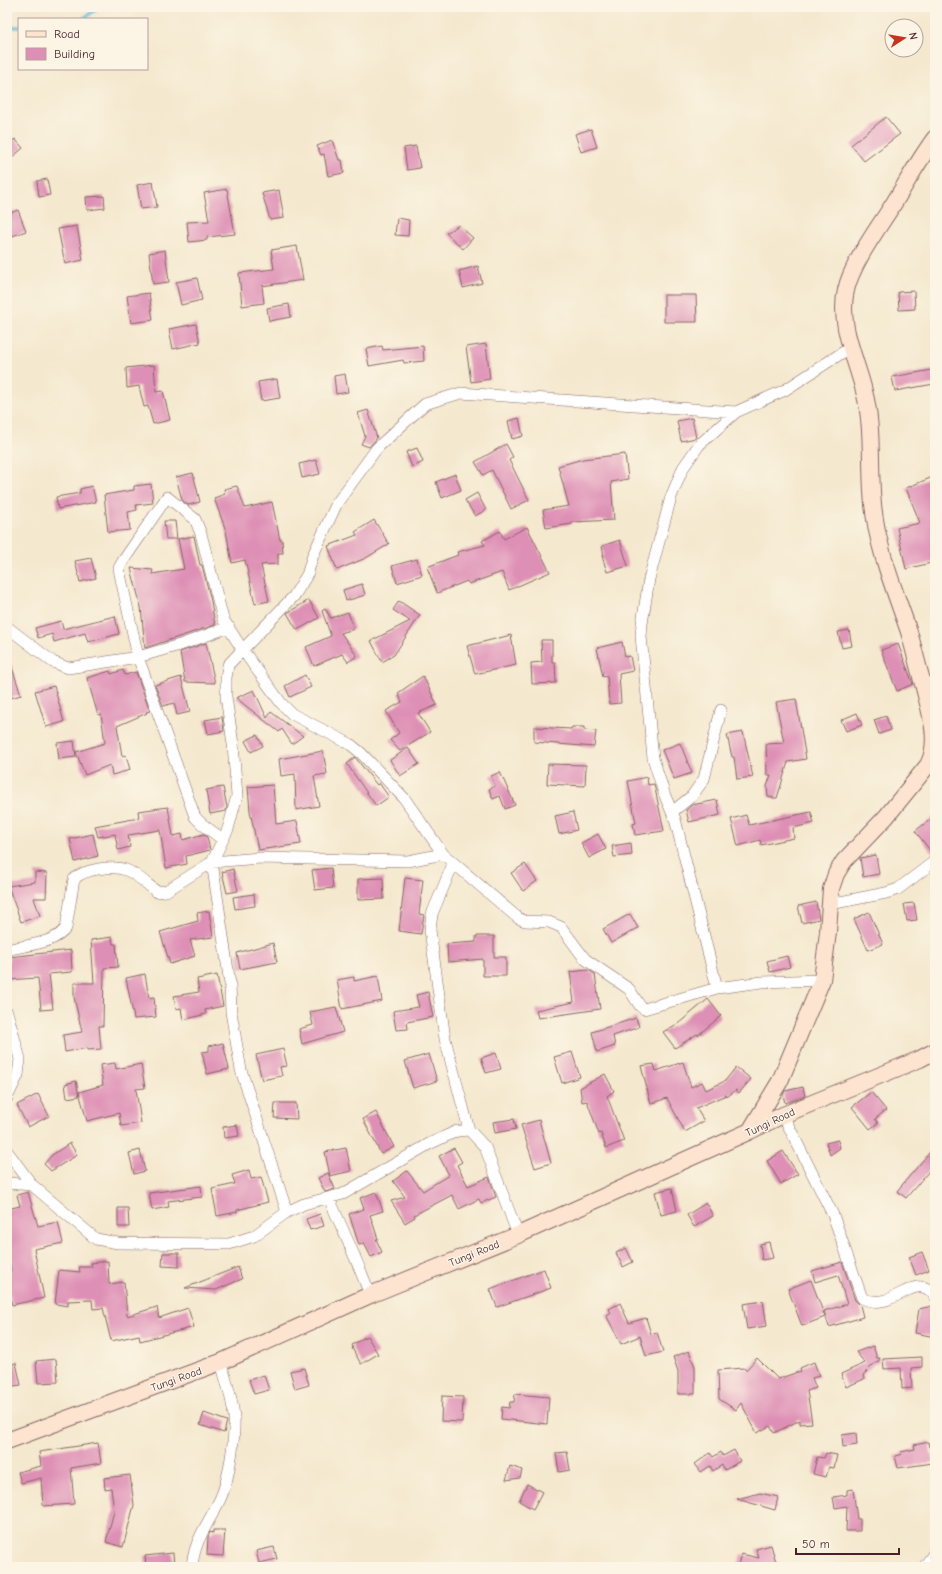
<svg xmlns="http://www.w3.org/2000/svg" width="942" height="1574" viewBox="0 0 942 1574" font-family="'Comic Neue',sans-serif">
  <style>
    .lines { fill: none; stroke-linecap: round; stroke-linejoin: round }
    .stream { stroke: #57b4d5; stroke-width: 4 }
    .building { fill: #de8fb5 }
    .street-casing { stroke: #866564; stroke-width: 12 }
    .secondary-casing { stroke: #866564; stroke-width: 18 }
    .street { stroke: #fff; stroke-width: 11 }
    .secondary { stroke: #fde4d1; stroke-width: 16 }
    .labels { text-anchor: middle; stroke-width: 3; stroke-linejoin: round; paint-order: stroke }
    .street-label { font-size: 11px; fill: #4a1f2b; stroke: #fcf5e5 }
  </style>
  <rect width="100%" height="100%" fill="#fcf5e5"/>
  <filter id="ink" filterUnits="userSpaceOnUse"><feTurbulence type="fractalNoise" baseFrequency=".025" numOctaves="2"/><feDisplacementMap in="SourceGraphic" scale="8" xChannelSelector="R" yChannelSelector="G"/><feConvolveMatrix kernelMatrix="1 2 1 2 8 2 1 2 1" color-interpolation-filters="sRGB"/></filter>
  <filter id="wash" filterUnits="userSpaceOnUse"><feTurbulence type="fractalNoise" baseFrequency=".012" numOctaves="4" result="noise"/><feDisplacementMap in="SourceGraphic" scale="16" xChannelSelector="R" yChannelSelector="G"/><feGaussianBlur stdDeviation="0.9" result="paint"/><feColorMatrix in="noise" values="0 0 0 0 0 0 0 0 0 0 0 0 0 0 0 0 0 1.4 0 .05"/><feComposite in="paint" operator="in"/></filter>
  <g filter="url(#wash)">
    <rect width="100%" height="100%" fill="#f4e8ce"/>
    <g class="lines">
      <path class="stream" d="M83,19L99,7
        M7,27H19"/>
    </g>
    <g id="blocks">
      <path class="building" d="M886,117L900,134L864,161L851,145Z
        M591,129L597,147L581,152L575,134Z
        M15,139L23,148L7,162V145Z
        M332,140L339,160H342L344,173L328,176L324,154L321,155L317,146Z
        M416,146L420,168L407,170L404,148Z
        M47,179L50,195L39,197L37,181Z
        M153,182L157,207L141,209L137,185Z
        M227,189L235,234L207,237V240L189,242L187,222L209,221L204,193Z
        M279,190L284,218L270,220L262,193Z
        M104,196L105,208L87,210L86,197Z
        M18,210L26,231L7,238V214Z
        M397,218L409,220L408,236L395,235Z
        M459,225L473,238L463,249L446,233Z
        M77,226L83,260L65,264L58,229Z
        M297,246L303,280L262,286L264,303L242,306L239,273L274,269L271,250Z
        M165,250L169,282L153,284L149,253Z
        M478,266L482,283L463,288L459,271Z
        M197,278L202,300L181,305L176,282Z
        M914,291L915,309L899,310L898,292Z
        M149,293L153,320L131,323L127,296Z
        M664,295H696L697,322H664Z
        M289,304L291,317L269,321L267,308Z
        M196,324L200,343L173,349L169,329Z
        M486,344L490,379L471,382L466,347Z
        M382,346L383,350L423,346L424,361L404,363L403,360L369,366L366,349Z
        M154,365L156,392L163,391L170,420L153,424L148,406L144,407L139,386L127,388L126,368Z
        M932,370L934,384L895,391L892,377Z
        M345,374L348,392L336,394L334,376Z
        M277,379L280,398L261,401L258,382Z
        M368,410L377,438L369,447L361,444L365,436L358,413Z
        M519,418L523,436L512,439L508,421Z
        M692,418L696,438L681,441L677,421Z
        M506,444L513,457L509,460L529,500L511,509L492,470L483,475L475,462Z
        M417,448L423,462L412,467L406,452Z
        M625,454L628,479L611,482L614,520L572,522V524L546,528L543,510L569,506L558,466L583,459Z
        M316,460L320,474L302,478L299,464Z
        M193,473L200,502L188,505L182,500L176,477Z
        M455,474L461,490L442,498L436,482Z
        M935,476V562L906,569L897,528L920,523L906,488Z
        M151,484L153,503L136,505L137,510L128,512L130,530L108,532L104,495L134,490V486Z
        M92,486L96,502L58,509L56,497L80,493V489Z
        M237,486L245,508L272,502L280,540H282L283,553H278V564L261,565L269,601L255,604L245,560L232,563L226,531L214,498L225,494L224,489Z
        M477,493L486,510L475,516L465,500Z
        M374,520L389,544L366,558L337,570L328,546L357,535L355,532Z
        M164,521H175L177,539H166Z
        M527,527L550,572L509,590L502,572L469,584L467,581L437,593L427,567L458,555L457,552L485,545L482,541L500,531L504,539Z
        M194,536L200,565H202L211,601L215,625L145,648L141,607L131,568L153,570L152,574L184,569L178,539Z
        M620,540L628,566L607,572L602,556H604L602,546Z
        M91,558L96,578L80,582L75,561Z
        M417,559L422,575L397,583L392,566Z
        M362,584L365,595L346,601L343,590Z
        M309,600L319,618L297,630L287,613Z
        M399,601L420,615L394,655L382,662L371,641L410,621L393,610Z
        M325,609L331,618L348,612L354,629L341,633L357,656L348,662L342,654L314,666L306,647L331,636L322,611Z
        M115,616L119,634L88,642L85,633L54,642L52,634L38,638L35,628L61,621L63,629Z
        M849,630L852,646L842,648L838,632Z
        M511,635L516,665L475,674L467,646Z
        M541,640H552V662H555L556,683L532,684L531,663L542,662Z
        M622,642L625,657L630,656L633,671L619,674L621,703L609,704L607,676L603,677L597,648Z
        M206,643L215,683L185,682L180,652Z
        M898,644L913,684L897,691L881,650Z
        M7,658H9L21,695L7,699Z
        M123,670L125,675L136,672L150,711L146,712L147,713L117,726L122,756L126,755L130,770L112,775L110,765L85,775L76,752L105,743L101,714L98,715L87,678L110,671L111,674Z
        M305,675L311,687L290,697L285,686Z
        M423,676L437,705L418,713L430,732L400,751L390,740L399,733L386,711L402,702L398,693Z
        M181,677L190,712L177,715L174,703L163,706L155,685Z
        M54,686L64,722L46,727L35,691Z
        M254,690L267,718L271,712L303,736L292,744L282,729L279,732L236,698Z
        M796,699L806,759L788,762L777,798H773L768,796L767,786L771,775H767L766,744L784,743L776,702Z
        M857,713L862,725L846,731L841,720Z
        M886,716L891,730L879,734L874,720Z
        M222,717L224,731L208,734L205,720Z
        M534,727L571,729L572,727H584V730L596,731L594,747L534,742Z
        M743,732L753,777L737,779L734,757H732L727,735Z
        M257,735L263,746L251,752L245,741Z
        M74,741L76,757L59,759L57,743Z
        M680,743L692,773L674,779L662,750Z
        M408,748L419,764L400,776L390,760Z
        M323,751L327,774L314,776L319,806L296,810L295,774L281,776L279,759Z
        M355,757L377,785L379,783L389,797L376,806L347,764Z
        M548,764L586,765L585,786L547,784Z
        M500,772L515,805L505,809L500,796L493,799L489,789L495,786L491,776Z
        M647,777L648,785L654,784L664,831L635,835L633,824L636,823L628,781Z
        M273,785L276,824L297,821L301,844L258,850L250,811L248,787Z
        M223,787L227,807L226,811L210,814L206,790Z
        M717,800L720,815L689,822L686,810L692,805Z
        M168,807L173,836L182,834L183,840L204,834L207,837L210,850L186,856L187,864L166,868L160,830L128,835L130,847L118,850L115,834L98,837L95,826L139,818L138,811Z
        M573,812L577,830L559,834L555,816Z
        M811,812L814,823L793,828L794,838L761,845L760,840L738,846L731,819L746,815L749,825Z
        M935,816V854H933L915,831Z
        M93,834L98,856L75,862L70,839Z
        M598,834L606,849L589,858L581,843Z
        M631,843L632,855L614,857L612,846Z
        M876,855L879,874L863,877L860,858Z
        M525,864L537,881L523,891L511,873Z
        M331,868L333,888L315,890L312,870Z
        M233,869L238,891L227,893L222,872Z
        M35,872L47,873L46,898H34L40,916L21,922L8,886L35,882Z
        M383,878L384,899L358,900V879Z
        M405,878L423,880L419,914L424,915L421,934L399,931Z
        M254,894L255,906L235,909L233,897Z
        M816,902L819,919L802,923L798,906Z
        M914,903L917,920L907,921L904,904Z
        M209,911L213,937L190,940L195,956L170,964L160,932L198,921L197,913Z
        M869,912L883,944L868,950L854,919Z
        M630,914L638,928L611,943L603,929Z
        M476,936H494V957H506V976H483V959L448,962L447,944L476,942Z
        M112,937L113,944H116L118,967L104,968L103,1026H99L101,1049L88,1050V1048L65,1052L63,1035L82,1032L74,997V983H94L91,940Z
        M273,943L277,962L240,969L237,953Z
        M71,950L72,972L49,974L53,1009L41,1010L38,978L7,980L9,957Z
        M787,956L790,967L770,972L767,961Z
        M588,970L595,974L600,1009L538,1018L536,1010L574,1002L570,972Z
        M145,974L149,998L154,997L156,1017L134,1019L126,978Z
        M217,975L223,1006L205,1010L206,1014L183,1020L181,1008L176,1009L174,996L199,992L197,979Z
        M378,976L382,1001L342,1009L337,980L354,977V981Z
        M428,992L433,1017L407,1022L408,1029L396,1030L393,1011L419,1007L416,995Z
        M708,999L721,1016L698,1035L697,1034L675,1048L663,1032L679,1023Z
        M336,1007L343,1032L302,1044L299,1029L313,1025L310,1012Z
        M636,1018L639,1027L613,1036L615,1046L597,1052L592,1032Z
        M223,1043L229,1069L207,1074L202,1052L209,1051V1046Z
        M283,1049L287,1066L280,1067L282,1076L262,1080L256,1055Z
        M572,1052L580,1077L562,1083L554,1057Z
        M496,1053L501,1069L486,1073L481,1058Z
        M429,1054L437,1081L413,1088L405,1061Z
        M683,1062L691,1087L702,1082L706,1090L725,1081L736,1067L751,1079L739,1093L736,1090L727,1097L726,1095L696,1108L704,1121L685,1132L667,1098L651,1104L641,1066L654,1064L656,1071Z
        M115,1063L116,1069L141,1064L145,1088L136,1089L141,1123L121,1126L119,1113L87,1121L79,1092L103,1085L100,1065Z
        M605,1074L614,1091L607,1096L624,1141L606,1148L601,1133L599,1134L587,1101L582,1102L580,1088Z
        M76,1081L79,1096L67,1098L65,1084Z
        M803,1087L805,1096L785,1103L783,1095L785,1091Z
        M871,1092L886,1110L875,1119L878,1123L870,1129L852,1107Z
        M38,1094L49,1116L28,1127L17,1105Z
        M275,1103H296L297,1119L274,1118Z
        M376,1112L394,1147L381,1154L363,1119Z
        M514,1119L516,1129L495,1133L493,1122Z
        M539,1120L551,1163L535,1168L521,1125Z
        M237,1125L239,1136L224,1138L223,1127Z
        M838,1140L840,1148L830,1155L826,1143Z
        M70,1143L77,1155L51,1171L44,1164L52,1155Z
        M935,1146V1164L906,1198L897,1191Z
        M346,1148L351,1171L330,1176L325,1152Z
        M454,1148L462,1162L457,1165L468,1186L489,1177L496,1197L481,1203L479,1199L459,1209L452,1195L414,1215L415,1217L405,1223L391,1201L405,1197L393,1181L407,1171L423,1191L449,1175L439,1156Z
        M140,1150L145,1171L134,1174L129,1153Z
        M783,1151L798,1174L781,1184L767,1161Z
        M249,1170L251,1179L261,1177L268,1202L237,1210V1212L217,1216L212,1189L235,1184L232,1175Z
        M328,1173L335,1189L325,1192L318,1178Z
        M201,1186L202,1197L168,1201L169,1207L152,1210L149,1193Z
        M672,1188L677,1211L661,1215L655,1192Z
        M28,1192L38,1226L58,1222L63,1243L34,1249L44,1298L12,1305L7,1285V1272L11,1271L7,1249V1209L20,1206L17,1195Z
        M376,1192L383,1211L370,1215L378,1239H376L382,1252L371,1257L364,1243L359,1245L349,1214L364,1209L360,1198Z
        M706,1203L713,1216L694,1227L687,1215Z
        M118,1208H128L129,1227H118Z
        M320,1214L324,1226L310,1230L306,1219Z
        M769,1242L773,1258L762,1260L760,1244Z
        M626,1248L633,1262L623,1267L616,1253Z
        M922,1252L929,1270L916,1275L909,1257Z
        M163,1253H179V1267L162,1266Z
        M108,1261L109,1284L124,1282L127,1316L157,1307L159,1318L188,1308L194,1327L140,1341L139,1335L111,1341L103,1308L93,1309L92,1300L68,1301V1306L55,1304L59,1270L80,1272L79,1267H92L91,1263Z
        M842,1262L855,1300L860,1305L863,1317L829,1327L824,1311L847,1304L838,1275L815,1282L812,1271Z
        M238,1267L242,1279L216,1290L185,1288Z
        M544,1269L551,1288L497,1307L490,1289Z
        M811,1280L825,1317L802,1326L788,1289Z
        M763,1301L767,1326L747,1329L743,1304Z
        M620,1303L629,1323L646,1318L651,1334L657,1332L663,1352L646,1356L640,1336L621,1344L606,1315L611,1313L609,1309Z
        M932,1306L935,1319V1337L915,1333L919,1309Z
        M367,1336L378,1354L361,1364L352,1348L353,1347L352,1345Z
        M873,1346L877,1358H880L878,1362L874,1364L863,1375L864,1379L846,1387L841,1374L865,1363L856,1352Z
        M689,1351L695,1367V1394H678V1371L673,1357Z
        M922,1357V1367L911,1368L912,1388L902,1389L901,1368L884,1369L883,1359Z
        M757,1358L778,1379L801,1371L800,1368L814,1362L819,1376L812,1378L816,1388L807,1391L812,1423L800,1424V1420L774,1433L770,1426L757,1433L741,1403L736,1410L719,1399L718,1370L744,1368L746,1370Z
        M56,1359L58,1382L38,1383L36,1361Z
        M16,1363L21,1385L7,1387V1365Z
        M304,1368L309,1385L295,1389L290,1371Z
        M264,1375L269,1390L254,1394L249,1380Z
        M515,1394L549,1397L547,1424L501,1419L502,1407L509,1408L510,1402H514Z
        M442,1396L463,1397L462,1422L441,1421Z
        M204,1413L227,1421L224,1433L200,1425Z
        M856,1433L857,1445L843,1447L842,1435Z
        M929,1442L933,1463L898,1468L895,1456L902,1454L901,1452L915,1449L914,1445Z
        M98,1443L101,1463L71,1468L74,1504L43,1506L41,1478L21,1483L18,1472L41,1466L39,1452Z
        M734,1450L740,1461L725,1470L722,1465L713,1471L710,1466L701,1472L695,1464L710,1453L713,1457L721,1452L723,1456Z
        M567,1452L570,1470L559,1472L556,1453Z
        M826,1453L837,1455L834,1468L829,1467L826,1477L813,1474L817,1457L824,1458Z
        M510,1466L522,1470L520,1478L506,1480Z
        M130,1475L134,1505L123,1547L106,1542L114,1511L111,1488L105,1489L104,1478Z
        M527,1484L542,1492L533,1509L519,1501Z
        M853,1489L857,1519H860V1531H846L847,1506L835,1508L833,1497L847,1495V1490Z
        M760,1493L778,1497L775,1510L737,1499Z
        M213,1530H225L223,1556L207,1555L208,1537L210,1532L213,1533Z
        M771,1545L776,1562H779L778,1567H749L738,1565L741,1554L759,1558L756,1549Z
        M274,1547L277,1559L259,1563L256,1551Z
        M173,1553L174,1567H146L145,1556Z"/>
    </g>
  </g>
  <g filter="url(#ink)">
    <use href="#blocks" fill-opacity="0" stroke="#866564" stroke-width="1"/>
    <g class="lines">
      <defs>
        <path id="street" d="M7,627L53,662L68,668L138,657L183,644L229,627
          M672,812L692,796L704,779L721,710
          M222,839L202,824L195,817L138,657L120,574L119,568L123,561L167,497L195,519L201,534L223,619L242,649L281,703L292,714L350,744L361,753L404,798L443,854L518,918L525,921L549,922L561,927L585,959L629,989L640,1006L644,1009L717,988L762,982L822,980
          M453,864L432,914L430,930L445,1039L469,1130
          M830,904L886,893L898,889L935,861
          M7,950C25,945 55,944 66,928L74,879C84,869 113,865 126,870C137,874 148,885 157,892L166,891L212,862L260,858L408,861L443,854
          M717,988L675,819L665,796L653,758L641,636L642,624L649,579L671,497L683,468L699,445L736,412
          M7,1012L20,1059L18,1075L7,1098
          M783,1115L833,1215L862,1298C894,1314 915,1268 935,1296
          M7,1151L32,1185
          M7,1183L32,1185L96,1239L118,1243L229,1244L254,1236L287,1212L304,1204L343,1194L429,1144L457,1131L469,1130L485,1147L518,1235
          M329,1198C343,1231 358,1262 370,1295
          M287,1212L241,1070L231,1012L230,984L212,862L228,829L237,796L233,744L226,697V678L228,665L294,596L307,575L313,555L337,503L377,448L425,404L461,393L736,412L785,390L851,347
          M192,1567C194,1539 210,1522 221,1497C229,1479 235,1439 234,1419C234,1402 225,1379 221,1362
          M924,1567L935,1552"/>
        <path id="secondary" d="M750,1131L780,1081L822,980L828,932L831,889L836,874L844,861L886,817L928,765C941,741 929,709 923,684C918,667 914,649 909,632C895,591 877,548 873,504C869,466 874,428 864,391C856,358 838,325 846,290C852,263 879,227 894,203C907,182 920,158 935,138
          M7,1441L221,1362L370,1295L518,1235L750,1131L783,1115L920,1059L935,1051"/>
      </defs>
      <use href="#street" class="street-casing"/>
      <use href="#secondary" class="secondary-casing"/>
      <use href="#street" class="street"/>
      <use href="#secondary" class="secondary"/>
    </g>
  </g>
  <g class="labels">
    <g class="street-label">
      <text transform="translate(770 1122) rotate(-25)" y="4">Tungi Road</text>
      <text transform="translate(474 1253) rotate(-22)" y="4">Tungi Road</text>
      <text transform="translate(176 1379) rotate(-20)" y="4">Tungi Road</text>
    </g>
  </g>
  <rect width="942" height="1574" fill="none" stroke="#fcf5e5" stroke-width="24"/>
  <rect x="18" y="18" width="130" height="52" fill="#fcf5e5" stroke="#b59f9b"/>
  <rect x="26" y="31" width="20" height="6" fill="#fde4d1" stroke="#b59f9b"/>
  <text x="54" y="38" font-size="12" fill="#4a1f2b">Road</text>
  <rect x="26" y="48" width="20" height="12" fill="#de8fb5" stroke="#b59f9b"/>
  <text x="54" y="58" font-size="12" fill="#4a1f2b">Building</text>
  <g transform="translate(904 38) rotate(78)"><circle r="19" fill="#fcf5e5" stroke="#b59f9b"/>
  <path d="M0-3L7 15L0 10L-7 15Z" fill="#c8321e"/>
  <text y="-6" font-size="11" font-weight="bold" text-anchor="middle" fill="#4a1f2b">N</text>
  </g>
  <path d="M796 1548v6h103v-6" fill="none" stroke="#4a1f2b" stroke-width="2"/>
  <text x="802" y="1548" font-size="12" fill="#4a1f2b" stroke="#fcf5e5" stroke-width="3" paint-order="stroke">50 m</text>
</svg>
